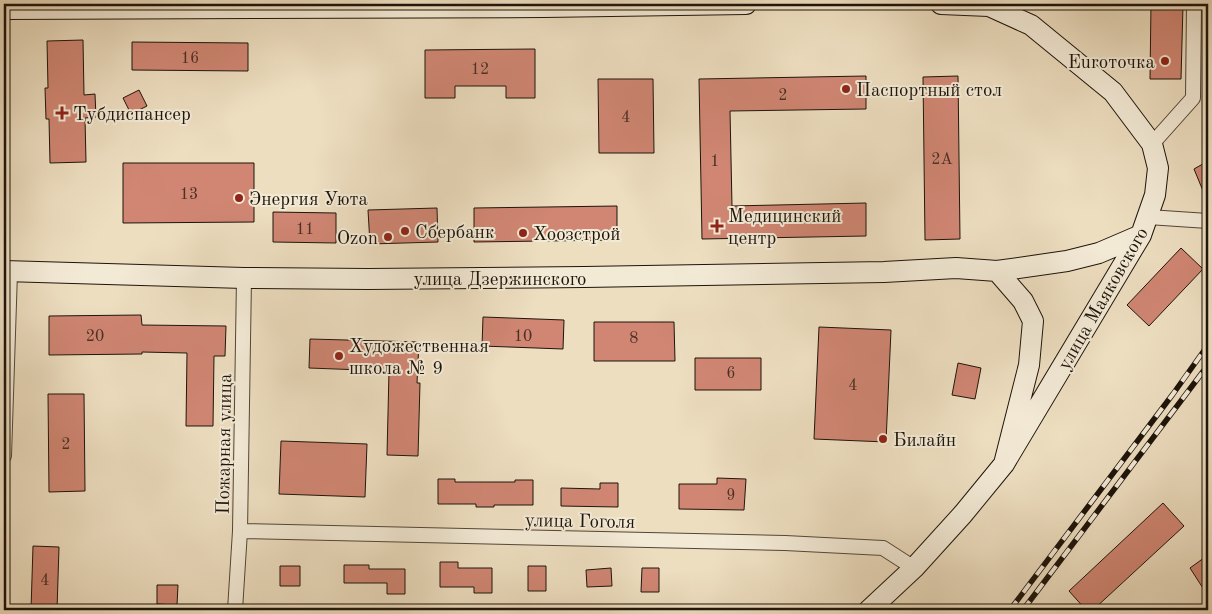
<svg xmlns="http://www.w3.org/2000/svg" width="1212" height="614" viewBox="0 0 1212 614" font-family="'Old Standard TT',serif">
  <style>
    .building { fill: #d08673; stroke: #1d140b }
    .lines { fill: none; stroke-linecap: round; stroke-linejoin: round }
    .street-casing { stroke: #514638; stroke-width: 16 }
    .secondary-casing { stroke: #1d140b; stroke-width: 22 }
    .street { stroke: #f3ead6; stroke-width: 14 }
    .secondary { stroke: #f3ead6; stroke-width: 20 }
    .rail-casing { stroke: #1d140b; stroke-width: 5.5 }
    .rail { stroke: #f3ead6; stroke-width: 4; stroke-dasharray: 11; stroke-linecap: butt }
    .poi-dot { fill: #8f2418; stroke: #f3ead6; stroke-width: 2 }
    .labels { text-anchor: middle; stroke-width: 4; stroke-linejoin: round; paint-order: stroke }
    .number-label { font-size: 16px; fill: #4a3025 }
    .poi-label { font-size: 19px; fill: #1d140b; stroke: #f3ead6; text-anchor: start }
    .street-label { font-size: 19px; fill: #1d140b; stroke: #f3ead6 }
  </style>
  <rect width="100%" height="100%" fill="#eddec0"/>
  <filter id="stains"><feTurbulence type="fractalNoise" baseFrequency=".004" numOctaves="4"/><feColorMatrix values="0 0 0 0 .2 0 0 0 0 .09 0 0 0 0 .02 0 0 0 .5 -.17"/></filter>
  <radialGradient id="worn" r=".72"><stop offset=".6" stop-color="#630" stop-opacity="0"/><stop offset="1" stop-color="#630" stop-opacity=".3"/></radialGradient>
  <path class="building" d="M1151,4L1183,5L1181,79H1150Z
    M83,40L84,95L95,94L96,117L85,118L86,162L50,163L49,119H46L45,88H48L47,41Z
    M132,42L248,43V71L132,70Z
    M535,49V98H506V86H455V98H425V50Z
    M866,76V109L730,111L732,206L866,203V236L702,239L699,79Z
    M958,76L960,239L925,240L923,77Z
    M598,79H653L654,153H599Z
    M139,90L147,106L131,114L123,98Z
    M1208,161V203L1194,169Z
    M123,163H254V222L123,223Z
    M617,206V240L474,242V208Z
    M437,208L438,242L370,244L368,210Z
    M273,212L336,213V243L273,242Z
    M1181,248L1203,269L1149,326L1127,305Z
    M141,315L142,325L226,326L225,356H214L213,426H186L187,353L142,352V354L49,355V316Z
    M483,317L564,320L563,349L482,346Z
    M594,322H674L675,361H594Z
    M819,327L891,330L886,442L814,439Z
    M310,339L419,342L417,383H420L418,456L387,455L389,371L309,368Z
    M695,358H761V390H695Z
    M958,363L981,368L975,399L952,395Z
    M48,394H84L85,491L49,492Z
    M281,441L367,444L365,497L279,494Z
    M717,478L746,479L744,510L679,509V484H717Z
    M438,479H455V482H515V480H533V505H494V507H476V504H438Z
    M600,483H618V507L561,506V488L600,489Z
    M1163,503L1184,526L1093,610H1086L1069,591Z
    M33,546L59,547L57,610H31Z
    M1208,555V596L1190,568Z
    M440,562H458V568H492V593H474V587H440Z
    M344,565H369V569H405V594H387V583H344Z
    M280,566H300V586H280Z
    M528,566H546V591H528Z
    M611,568L612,586L587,587L586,570Z
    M642,568H659V592H641Z
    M157,585H178L177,605L157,604Z"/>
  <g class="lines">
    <defs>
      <path id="street" d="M1152,144L1193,98L1194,4
        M1148,217L1208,221
        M4,456L10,272
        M240,531L785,543L883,548L914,568
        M235,610L240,531L244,278"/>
      <path id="secondary" d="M4,9L544,7L746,4
        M4,271L244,278L368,279L584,277L884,272L956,268L997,271L1023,301L1033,321L1029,365L1004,464
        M997,271L1067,261L1099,253L1141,235
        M869,610L914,568L963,514L1004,464L1141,235L1155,195L1158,168L1152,144L1113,92L1031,25L989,6L941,4"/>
    </defs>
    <use href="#street" class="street-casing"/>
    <use href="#secondary" class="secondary-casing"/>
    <use href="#street" class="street"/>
    <use href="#secondary" class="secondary"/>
    <defs>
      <path id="rail" d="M1010,610L1173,394L1208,345
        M1023,610L1208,365"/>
    </defs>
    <use href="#rail" class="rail-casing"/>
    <use href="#rail" class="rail"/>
  </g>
  <g class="poi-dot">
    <circle cx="1165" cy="61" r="5"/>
    <circle cx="846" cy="89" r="5"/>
    <path d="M59.5 105.5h5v5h5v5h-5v5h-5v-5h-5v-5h5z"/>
    <circle cx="239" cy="198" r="5"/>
    <path d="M714.5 218.5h5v5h5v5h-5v5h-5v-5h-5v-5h5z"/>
    <circle cx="405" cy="231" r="5"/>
    <circle cx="523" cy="233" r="5"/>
    <circle cx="388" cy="237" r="5"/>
    <circle cx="339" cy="356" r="5"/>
    <circle cx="883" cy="439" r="5"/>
  </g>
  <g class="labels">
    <g class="number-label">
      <text x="190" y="63">16</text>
      <text x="480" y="74">12</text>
      <text x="783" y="100">2</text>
      <text x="626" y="122">4</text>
      <text x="942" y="164">2А</text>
      <text x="715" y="166">1</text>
      <text x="189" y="199">13</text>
      <text x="305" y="234">11</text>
      <text x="95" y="341">20</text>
      <text x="523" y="341">10</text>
      <text x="634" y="343">8</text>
      <text x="731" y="378">6</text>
      <text x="853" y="390">4</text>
      <text x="66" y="449">2</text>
      <text x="731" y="500">9</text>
      <text x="45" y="585">4</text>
    </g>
    <g class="poi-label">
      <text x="1155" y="68" text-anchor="end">Euroточка</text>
      <text x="856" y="96">Паспортный стол</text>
      <text x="73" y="120">Тубдиспансер</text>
      <text x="249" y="205">Энергия Уюта</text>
      <text x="728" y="222">Медицинский<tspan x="728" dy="22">центр</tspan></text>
      <text x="415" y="238">Сбербанк</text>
      <text x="533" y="240">Хоозстрой</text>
      <text x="378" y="244" text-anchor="end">Ozon</text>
      <text x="349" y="352">Художественная<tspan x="349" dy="22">школа № 9</tspan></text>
      <text x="893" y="446">Билайн</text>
    </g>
    <g class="street-label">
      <text x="500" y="285">улица Дзержинского</text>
      <text transform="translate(1102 298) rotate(-60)" y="7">улица Маяковского</text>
      <text transform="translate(223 444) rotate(-89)" y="7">Пожарная улица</text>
      <text transform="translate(580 520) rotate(1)" y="7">улица Гоголя</text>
    </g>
  </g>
  <rect width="1212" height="614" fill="none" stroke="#eddec0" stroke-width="20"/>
  <rect x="5" y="5" width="1202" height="604" fill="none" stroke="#1d140b" stroke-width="2.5"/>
  <rect x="10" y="10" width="1192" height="594" fill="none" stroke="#1d140b"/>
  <rect width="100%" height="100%" filter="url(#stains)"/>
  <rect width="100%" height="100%" fill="url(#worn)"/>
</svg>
